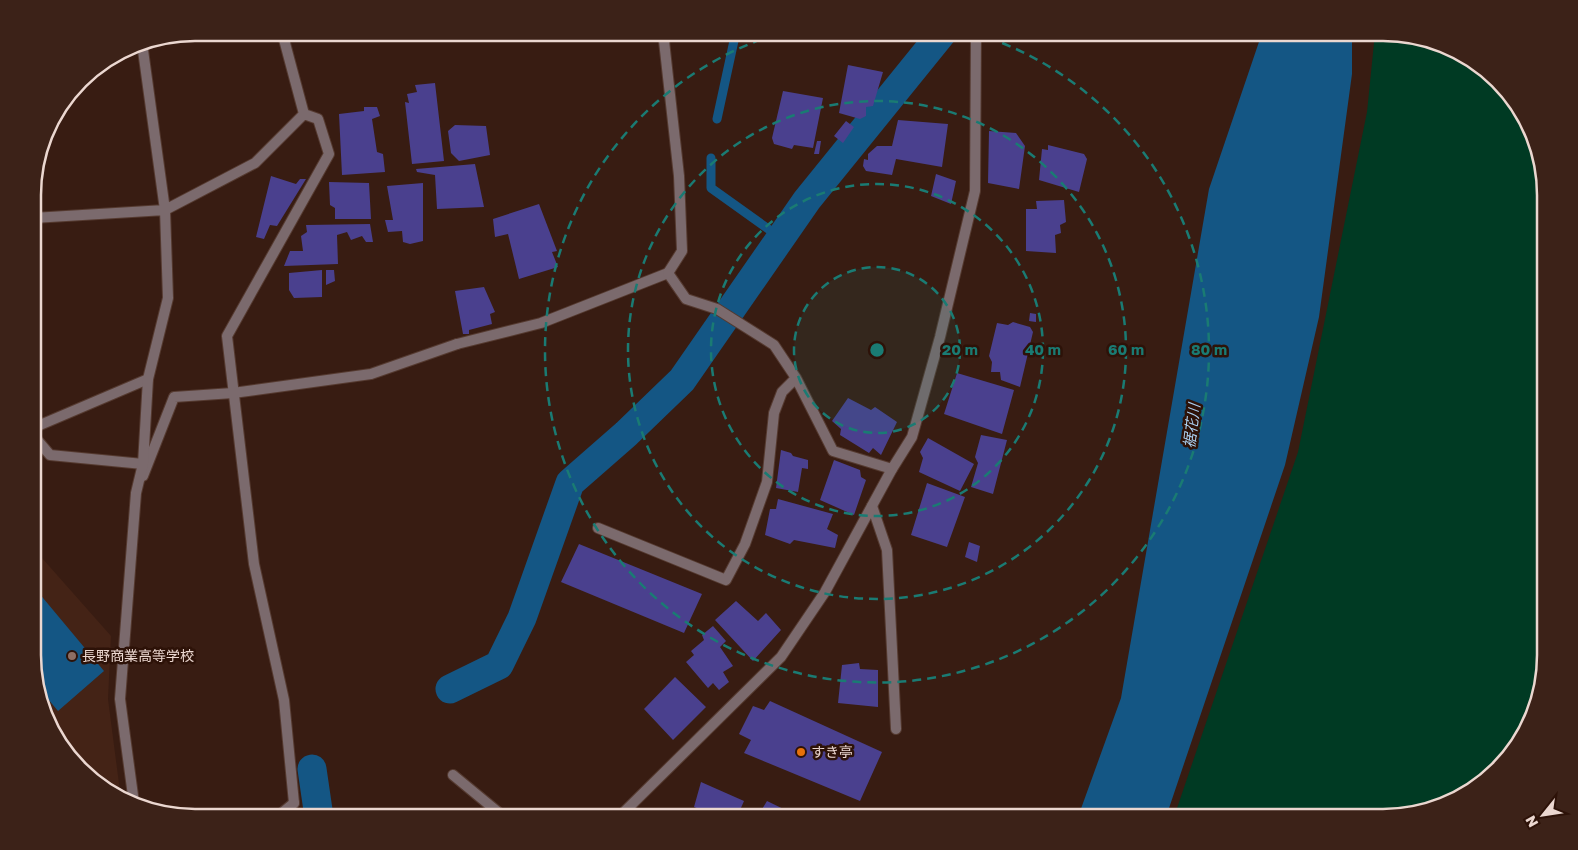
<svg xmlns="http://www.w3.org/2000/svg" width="1578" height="850" viewBox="0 0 1578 850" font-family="'Golos Text','Noto Sans JP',sans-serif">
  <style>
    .built { fill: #442316 }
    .green { fill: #003a23 }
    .water { fill: #145684 }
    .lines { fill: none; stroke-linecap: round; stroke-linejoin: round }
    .stream { stroke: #145684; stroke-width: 9 }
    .canal { stroke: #145684; stroke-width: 29 }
    .building { fill: #4a408e }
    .lane-casing { stroke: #553a30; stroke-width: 12 }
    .street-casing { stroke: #553a30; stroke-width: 12 }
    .lane { stroke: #7b6a6d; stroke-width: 10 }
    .street { stroke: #7b6a6d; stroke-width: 10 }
    .ring { fill: none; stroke: #1a7b73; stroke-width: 2.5; stroke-dasharray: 9 6 }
    .education-dot { fill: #8d6e63; stroke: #2d1208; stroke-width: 2 }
    .food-dot { fill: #e8710a; stroke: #2d1208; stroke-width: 2 }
    .labels { text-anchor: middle; stroke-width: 5; stroke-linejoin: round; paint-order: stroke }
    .poi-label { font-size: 14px; fill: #ebd7d0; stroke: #2d1208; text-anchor: start }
    .water-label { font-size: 15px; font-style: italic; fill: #aad0f1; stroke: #2d1208 }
    .rim { fill: none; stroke: #ebd7d0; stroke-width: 2.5 }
    .centre { fill: #1a7b73; stroke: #2d1208; stroke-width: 2.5 }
    .ring-label { font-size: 15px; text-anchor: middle; font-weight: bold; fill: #1a7b73; stroke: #2d1208; stroke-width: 5; stroke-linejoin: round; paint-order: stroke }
  </style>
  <rect width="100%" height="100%" fill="#381c12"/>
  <path class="built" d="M33,460L41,468L34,517Z
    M34,549L111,636L108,699L121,799L60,746L34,677Z"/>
  <path class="green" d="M1375,33L1455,49L1518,104L1544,174L1545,656L1529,727L1473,790L1394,817H1174L1298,452L1367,112Z"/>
  <path class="water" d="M1262,33H1352V74L1319,317L1285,465L1166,817H1078L1121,698L1209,189Z
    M38,592L104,671L58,711L38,687L34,677V596Z"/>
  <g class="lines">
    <path class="stream" d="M717,119L735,36
      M711,158V188L781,238"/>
    <path class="canal" d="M450,689L499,665L522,618L570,483L626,434L682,380L807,200L943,32
      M312,769L319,817"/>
  </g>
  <path class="building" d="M848,65L883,72L873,106L866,107V116L860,119L839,113Z
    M435,83L444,161L412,164L405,102L409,103L407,94L417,92L415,85Z
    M783,91L823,98L813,148L794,145L792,149L774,144L772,138Z
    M364,107H377L380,116L372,119L377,152L383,154L385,172L342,175L339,114L364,111Z
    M898,120L948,124L942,167L896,159L892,175L866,171L863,166L864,159L868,160V154L877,146H892Z
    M846,121L854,127L843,143L834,136Z
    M455,125L486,126L490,155L459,161L451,153L448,131Z
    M989,131L1016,133L1025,146L1019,189L988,183Z
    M817,141H821L819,154H814Z
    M1048,145L1084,154L1087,159L1079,192L1039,180L1042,149L1048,150Z
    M475,164L484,207L437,209L435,175L417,172L416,169Z
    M936,174L956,181L951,204L931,196Z
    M271,176L296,184L300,179H306L277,226L270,225L264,239L256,237Z
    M329,182L369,183L371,219H335V208L330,205Z
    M423,183V241L410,244L403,242L402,231L388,232L385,220H393L387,186Z
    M1064,200L1066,222L1060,225L1061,233L1055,235L1056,253L1026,251V209H1037L1036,201Z
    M539,204L557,251L552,252L558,267L519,279L508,234L495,237L493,219Z
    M370,224L373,242H366L362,236L351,240L347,232L337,235L338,264L284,266L290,251H303L301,236L307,232L306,225Z
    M322,270V297L294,298L289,290V273Z
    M326,270H334L335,281L326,285Z
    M484,287L495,312L490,314L492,324L469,330V334H463L455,291Z
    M1030,313L1036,314V322L1029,321Z
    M1013,322L1030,327L1033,332L1020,387L1001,380L1000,372H991L992,362L989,356L997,323L1008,325Z
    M957,373L1014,390L1002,434L944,414Z
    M848,398L871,410L875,407L897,422L881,455L873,448L869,453L840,435L841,429L832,421Z
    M981,435L1007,440L993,494L971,487L978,463L975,457Z
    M928,438L974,464L960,491L919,472L923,458L920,452Z
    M781,450L791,453L793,456L808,460V469L802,468L798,492L776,488Z
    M834,460L860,470L861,477L866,480L854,515L820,500Z
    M927,483L965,497L947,547L911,535Z
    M778,499L833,514L827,529L838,535L835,548L794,540L790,544L765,535L770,509H776Z
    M969,542L980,546L977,562L965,557Z
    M579,544L702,594L684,633L561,582Z
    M736,601L758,621L766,613L781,630L753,661L715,620Z
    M713,626L726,641L720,647L733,666L723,672L729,682L719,690L713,683L708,688L686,662L694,655L691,651L704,640L702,635Z
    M859,663L860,669L878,670V707L838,703L842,665Z
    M675,677L706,707L673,740L644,709Z
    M770,701L882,752L860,801L744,753L751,740L739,734L753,706L764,710Z
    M701,782L744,801L737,817H718L694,807Z
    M767,801L800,817H746L749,811L758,816Z"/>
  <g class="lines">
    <defs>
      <path id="lane" d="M457,344L541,323L668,273L686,299L717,309L774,345L796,378L833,451L892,469
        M33,428L148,379
        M33,435L50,455L143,464
        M143,476L174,397L233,393
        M872,506L887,550L896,729
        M598,528L726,580L745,544L767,482L774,413L782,392L796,378
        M453,775L504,817
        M231,817H239
        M277,817L294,803"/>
      <path id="street" d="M663,32L679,176L682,251L668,273
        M33,218L165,210L255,163L304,114L282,32
        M233,393L371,374L457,344
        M134,803L120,699L136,493L143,464L148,379L168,298L165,210L142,43
        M294,803L284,700L254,564L227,336L329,154L318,119L304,114
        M619,817L781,657L825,592L892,469L912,437L940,337L975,191L976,32"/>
    </defs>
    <use href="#lane" class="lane-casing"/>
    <use href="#street" class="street-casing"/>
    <use href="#lane" class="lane"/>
    <use href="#street" class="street"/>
  </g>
  <circle cx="877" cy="350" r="83" fill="#1a7b73" fill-opacity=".12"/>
  <g class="ring">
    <circle cx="877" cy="350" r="83"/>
    <circle cx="877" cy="350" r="166"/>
    <circle cx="877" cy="350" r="249"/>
    <path d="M974 33A332 332 0 1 1 780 33"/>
  </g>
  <circle class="education-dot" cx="72" cy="656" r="5"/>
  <circle class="food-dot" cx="801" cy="752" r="5"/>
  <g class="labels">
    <g class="poi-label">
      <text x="82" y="661">長野商業高等学校</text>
      <text x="811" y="757">すき亭</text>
    </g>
    <g class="water-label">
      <text transform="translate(1192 426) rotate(-83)" y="5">裾花川</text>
    </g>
  </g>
  <path d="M0 0H1578V850H0ZM195 41H1383A154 154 0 0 1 1537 195V655A154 154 0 0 1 1383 809H195A154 154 0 0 1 41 655V195A154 154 0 0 1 195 41Z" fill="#3c2218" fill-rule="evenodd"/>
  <path class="rim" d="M195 41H1383A154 154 0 0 1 1537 195V655A154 154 0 0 1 1383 809H195A154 154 0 0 1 41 655V195A154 154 0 0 1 195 41Z"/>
  <circle cx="877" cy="350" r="8" class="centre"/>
  <g class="ring-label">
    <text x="960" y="355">20 m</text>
    <text x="1043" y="355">40 m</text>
    <text x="1126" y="355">60 m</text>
    <text x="1209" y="355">80 m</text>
  </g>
  <g transform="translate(1543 815) rotate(240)" stroke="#2d1208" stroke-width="4" paint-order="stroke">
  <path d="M0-4L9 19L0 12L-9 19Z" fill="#ebd7d0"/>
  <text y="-8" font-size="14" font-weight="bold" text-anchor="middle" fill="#ebd7d0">N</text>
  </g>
</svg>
